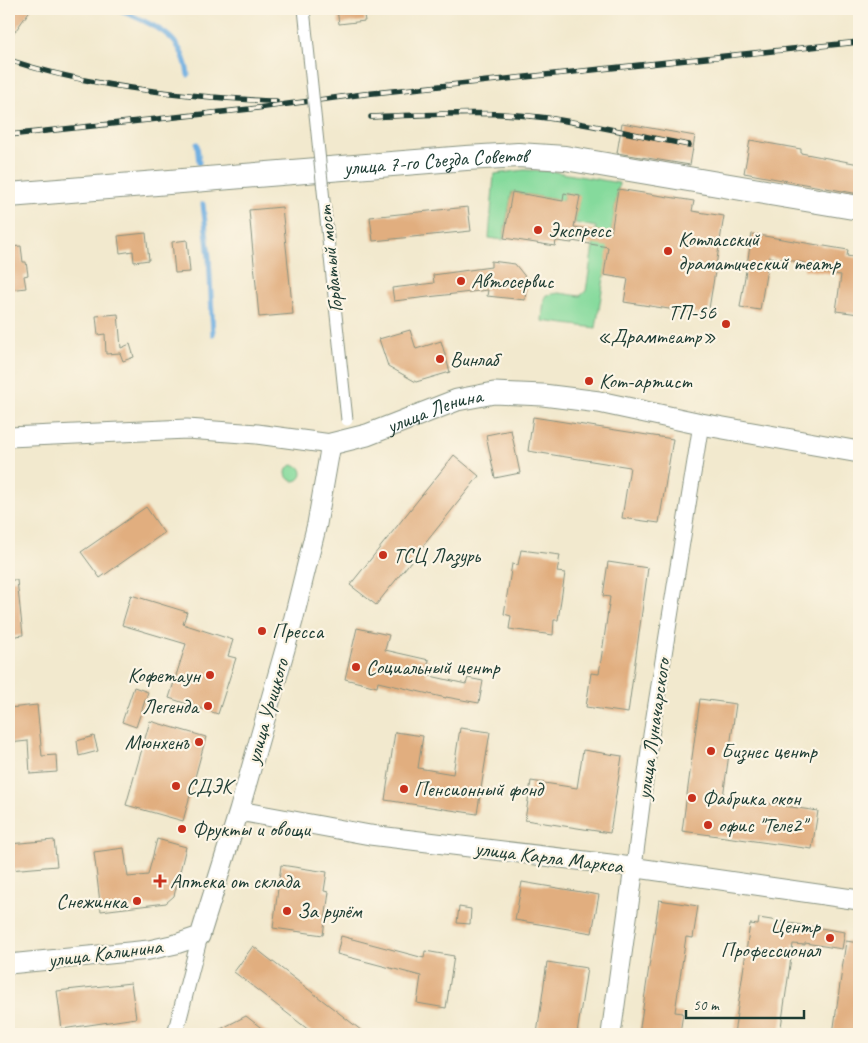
<svg xmlns="http://www.w3.org/2000/svg" width="868" height="1043" viewBox="0 0 868 1043" font-family="Caveat,sans-serif">
  <style>
    .green { fill: #85da9c; stroke: #528c68 }
    .lines { fill: none; stroke-linecap: round; stroke-linejoin: round }
    .stream { stroke: #6eaee1; stroke-width: 5 }
    .building { fill: #e1ae7f }
    .minor-casing { stroke: #889381; stroke-width: 17 }
    .tertiary-casing { stroke: #889381; stroke-width: 21 }
    .secondary-casing { stroke: #889381; stroke-width: 23 }
    .primary-casing { stroke: #889381; stroke-width: 26 }
    .minor { stroke: #fff; stroke-width: 15 }
    .tertiary { stroke: #fff; stroke-width: 19 }
    .secondary { stroke: #fff; stroke-width: 21 }
    .primary { stroke: #fff; stroke-width: 24 }
    .rail-casing { stroke: #1f3d34; stroke-width: 5.5 }
    .rail { stroke: #fcf5e5; stroke-width: 4; stroke-dasharray: 11; stroke-linecap: butt }
    .pedestrian-bridge-casing { stroke: #889381; stroke-width: 13; stroke-linecap: butt }
    .pedestrian-bridge { stroke: #fff; stroke-width: 11 }
    .poi-dot { fill: #c8321e; stroke: #fcf5e5; stroke-width: 2 }
    .labels { text-anchor: middle; stroke-width: 4.5; stroke-linejoin: round; paint-order: stroke }
    .street-label { font-size: 21px; fill: #1f3d34; stroke: #fcf5e5 }
    .poi-label { font-size: 21px; fill: #1f3d34; stroke: #fcf5e5; text-anchor: start }
  </style>
  <rect width="100%" height="100%" fill="#fcf5e5"/>
  <filter id="ink" filterUnits="userSpaceOnUse"><feTurbulence type="fractalNoise" baseFrequency=".02" numOctaves="2"/><feDisplacementMap in="SourceGraphic" scale="10" xChannelSelector="R" yChannelSelector="G"/><feConvolveMatrix kernelMatrix="1 2 1 2 8 2 1 2 1" color-interpolation-filters="sRGB"/></filter>
  <filter id="wash" filterUnits="userSpaceOnUse"><feTurbulence type="fractalNoise" baseFrequency=".0096" numOctaves="4" result="noise"/><feDisplacementMap in="SourceGraphic" scale="20" xChannelSelector="R" yChannelSelector="G"/><feGaussianBlur stdDeviation="1.12" result="paint"/><feColorMatrix in="noise" values="0 0 0 0 0 0 0 0 0 0 0 0 0 0 0 0 0 1.4 0 .05"/><feComposite in="paint" operator="in"/></filter>
  <g filter="url(#wash)">
    <rect width="100%" height="100%" fill="#f2e9ce"/>
    <path class="green" d="M524,170L550,171L619,183L596,328L542,321L544,299L546,295L559,293L580,296L586,291L596,227L575,223L579,196L564,193L563,201L512,192L503,240L489,238L494,174Z
      M286 473a8 8 0 1 1 16 0a8 8 0 1 1-16 0Z"/>
    <g class="lines">
      <path class="stream" d="M119,9C154,27 182,32 188,75
        M197,144L199,163
        M203,204L209,257L213,334"/>
    </g>
    <g id="blocks">
      <path class="building" d="M9,9H31L9,40Z
        M337,9H363L365,21L339,24Z
        M622,123L695,136L690,165L617,153Z
        M750,140L801,149V153L859,164V194L744,173Z
        M618,189L694,201L692,211L724,216L708,315L624,302L628,279L604,275L608,247L572,241V243L556,241L555,246L504,238L512,192L563,201L564,193L580,196L574,227L611,233Z
        M282,207L293,314L259,317L249,210Z
        M468,207L471,231L373,241L370,217Z
        M146,233L149,260L134,262L133,251L120,253L118,236Z
        M752,234L848,250L847,256L859,258V314L836,311L841,275L804,270L805,263L769,257L760,310L740,307Z
        M187,240L190,272L175,273L172,242Z
        M21,246L23,262H26L28,275L24,276L26,288L9,290V247Z
        M491,261L515,264L527,279L525,300L487,296L488,290L394,301L392,288L434,283L433,275L491,267Z
        M118,314L121,348L130,344L134,357L123,361L120,353L106,354L105,334L98,335L96,316Z
        M410,330L416,349L441,341L450,372L416,382L388,366L379,339Z
        M533,417L673,439L659,523L622,518L630,467L528,451Z
        M511,430L520,473L495,478L486,435Z
        M454,455L479,476L376,605L350,585Z
        M146,507L164,533L100,578L81,552Z
        M521,550L560,555L557,572L565,573L558,620H554L553,635L509,629L511,616L504,614L512,564L518,565Z
        M608,562L648,568L628,713L586,707L591,673L599,674L610,597L603,596Z
        M9,580H17L23,635L9,637Z
        M131,595L187,612L183,624L233,640L228,656L236,658L218,714L169,698L186,644L122,625Z
        M357,628L389,635L385,650L429,660L426,675L466,684L468,678L483,681L479,703L446,697V698L378,682L377,687L345,679Z
        M134,687L148,692L136,727L122,722Z
        M700,699L736,704L723,797L818,811L812,849L682,831Z
        M37,705L42,756L56,755L57,772L30,774L28,741L9,743V708Z
        M150,721L206,737L183,821L126,805Z
        M460,728L490,732L477,814L385,800L395,732L423,736L418,768L453,774Z
        M94,736L98,751L79,756L77,741Z
        M583,750L622,756L610,833L525,820L531,781L577,788Z
        M157,839L186,847L174,896L166,903L101,911L94,852L124,848L128,877L148,875Z
        M54,840L57,866L9,870V844Z
        M281,865L327,872L324,891L329,892L323,935L273,928Z
        M522,882L599,895L592,933L515,920Z
        M659,900L698,906L693,938L686,937L675,1012L683,1013L680,1034H639Z
        M459,907L471,909L470,924L457,923Z
        M759,918L845,932L842,949L805,943V945L793,944L780,1034H734L750,924L758,925Z
        M341,936L424,958L425,951L454,956L446,1008L417,1003L421,976L337,954Z
        M846,941L859,943V1034H833Z
        M253,946L268,958L366,1034H314L234,972Z
        M547,962L587,968L577,1034H537Z
        M131,983L136,1018L62,1029L57,991Z
        M246,1016L269,1034H211Z"/>
    </g>
  </g>
  <g filter="url(#ink)">
    <use href="#blocks" fill-opacity="0" stroke="#889381" stroke-width="1"/>
    <g class="lines">
      <defs>
        <path id="minor" d="M634,867L651,735L701,424
          M175,1034L200,936"/>
        <path id="tertiary" d="M9,437L187,429L257,434L331,444L317,524L293,621L239,811L200,936L176,944L149,950L9,964
          M239,811L370,835L610,864L859,900
          M611,1034L634,867"/>
        <g id="secondary">
          <path id="s1" d="M331,444L367,435L457,400L494,393L543,395L599,402L701,424L859,452"/>
        </g>
        <g id="primary">
          <path id="s2" d="M9,195L466,158L518,155L565,158L859,208"/>
        </g>
      </defs>
      <use href="#minor" class="minor-casing"/>
      <use href="#tertiary" class="tertiary-casing"/>
      <use href="#secondary" class="secondary-casing"/>
      <use href="#primary" class="primary-casing"/>
      <use href="#minor" class="minor"/>
      <use href="#tertiary" class="tertiary"/>
      <use href="#secondary" class="secondary"/>
      <use href="#primary" class="primary"/>
      <defs>
        <path id="rail" d="M9,60C75,82 142,91 211,97C232,98 254,101 276,101
          M371,117C426,115 483,110 539,117C589,123 639,136 689,145
          M9,135L250,109L364,94L859,42"/>
      </defs>
      <use href="#rail" class="rail-casing"/>
      <use href="#rail" class="rail"/>
      <defs>
        <path id="pedestrian-bridge" d="M304,9L347,420"/>
      </defs>
      <use href="#pedestrian-bridge" class="pedestrian-bridge-casing"/>
      <use href="#pedestrian-bridge" class="pedestrian-bridge"/>
    </g>
  </g>
  <g class="poi-dot">
    <circle cx="538" cy="230" r="5"/>
    <circle cx="668" cy="251" r="5"/>
    <circle cx="461" cy="281" r="5"/>
    <circle cx="726" cy="324" r="5"/>
    <circle cx="440" cy="359" r="5"/>
    <circle cx="589" cy="381" r="5"/>
    <circle cx="383" cy="555" r="5"/>
    <circle cx="262" cy="631" r="5"/>
    <circle cx="356" cy="667" r="5"/>
    <circle cx="210" cy="675" r="5"/>
    <circle cx="208" cy="706" r="5"/>
    <circle cx="199" cy="742" r="5"/>
    <circle cx="711" cy="751" r="5"/>
    <circle cx="176" cy="786" r="5"/>
    <circle cx="404" cy="789" r="5"/>
    <circle cx="692" cy="798" r="5"/>
    <circle cx="708" cy="825" r="5"/>
    <circle cx="182" cy="829" r="5"/>
    <path d="M157.5 873.5h5v5h5v5h-5v5h-5v-5h-5v-5h5z"/>
    <circle cx="137" cy="901" r="5"/>
    <circle cx="287" cy="911" r="5"/>
    <circle cx="830" cy="938" r="5"/>
  </g>
  <g class="labels">
    <g class="street-label">
      <text dy="7" stroke="none"><textPath href="#s2" startOffset="428">улица 7-го Съезда Советов</textPath></text>
      <text transform="translate(330 259) rotate(-96)" y="7">Горбатый мост</text>
      <text dy="7" stroke="none"><textPath href="#s1" startOffset="109">улица Ленина</textPath></text>
      <text transform="translate(267 711) rotate(-74)" y="7">улица Урицкого</text>
      <text transform="translate(653 729) rotate(-82)" y="7">улица Луначарского</text>
      <text transform="translate(549 857) rotate(7)" y="7">улица Карла Маркса</text>
      <text transform="translate(105 953) rotate(-7)" y="7">улица Калинина</text>
    </g>
    <g class="poi-label">
      <text x="548" y="237">Экспресс</text>
      <text x="678" y="246">Котласский<tspan x="678" dy="24">драматический театр</tspan></text>
      <text x="471" y="288">Автоcервис</text>
      <text x="716" y="319" text-anchor="end">ТП-56<tspan x="716" dy="24">«Драмтеатр»</tspan></text>
      <text x="450" y="366">Винлаб</text>
      <text x="599" y="388">Кот-артист</text>
      <text x="393" y="562">ТСЦ Лазурь</text>
      <text x="272" y="638">Пресса</text>
      <text x="366" y="674">Социальный центр</text>
      <text x="200" y="682" text-anchor="end">Кофетаун</text>
      <text x="198" y="713" text-anchor="end">Легенда</text>
      <text x="189" y="749" text-anchor="end">Мюнхенъ</text>
      <text x="721" y="758">Бизнес центр</text>
      <text x="186" y="793">СДЭК</text>
      <text x="414" y="796">Пенсионный фонд</text>
      <text x="702" y="805">Фабрика окон</text>
      <text x="718" y="832">офис "Теле2"</text>
      <text x="192" y="836">Фрукты и овощи</text>
      <text x="170" y="888">Аптека от склада</text>
      <text x="127" y="908" text-anchor="end">Снежинка</text>
      <text x="297" y="918">За рулём</text>
      <text x="820" y="933" text-anchor="end">Центр<tspan x="820" dy="24">Профессионал</tspan></text>
    </g>
  </g>
  <rect width="868" height="1043" fill="none" stroke="#fcf5e5" stroke-width="30"/>
  <path d="M686 1010v8h118v-8" fill="none" stroke="#1f3d34" stroke-width="2.5"/>
  <text x="693" y="1010" font-size="15" fill="#1f3d34" stroke="#fcf5e5" stroke-width="4" paint-order="stroke">50 m</text>
</svg>
